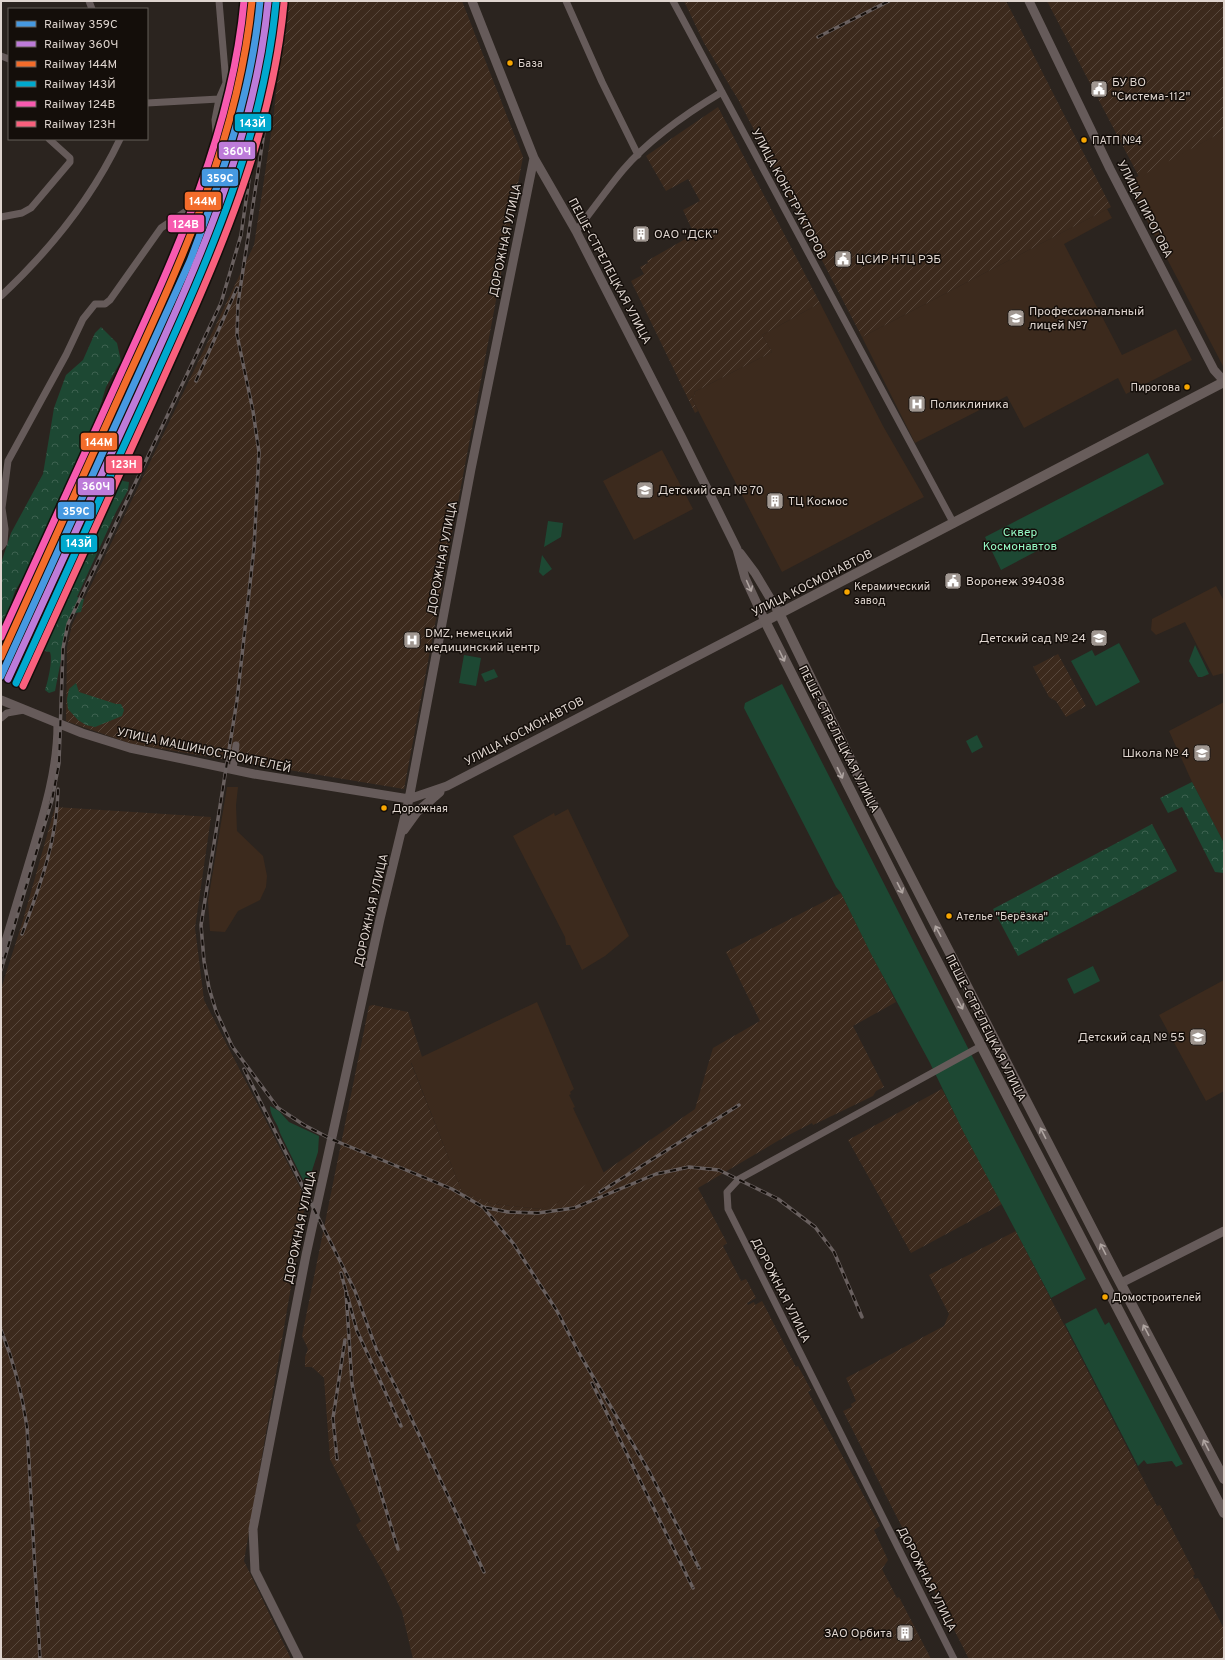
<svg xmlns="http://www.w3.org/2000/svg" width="1225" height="1660" viewBox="0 0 1225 1660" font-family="Overpass,sans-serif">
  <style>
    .built { fill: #3c2a1d }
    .industrial { fill: url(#industrial-furrows) }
    .green { fill: #1d4833 }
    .forest { fill: url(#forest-crowns) }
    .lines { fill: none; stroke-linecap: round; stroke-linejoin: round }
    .minor { stroke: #665b5a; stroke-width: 7 }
    .tertiary { stroke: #665b5a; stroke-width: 9 }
    .secondary { stroke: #685d5b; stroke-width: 10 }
    .rail-casing { stroke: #69605f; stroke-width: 3.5 }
    .rail { stroke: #140e0a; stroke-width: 2; stroke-dasharray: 6; stroke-linecap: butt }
    .rail-1-casing { stroke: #140e0a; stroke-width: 10 }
    .rail-2-casing { stroke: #140e0a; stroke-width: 10 }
    .rail-3-casing { stroke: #140e0a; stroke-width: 10 }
    .rail-4-casing { stroke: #140e0a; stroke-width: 10 }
    .rail-5-casing { stroke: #140e0a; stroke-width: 10 }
    .rail-6-casing { stroke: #140e0a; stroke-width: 10 }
    .rail-1 { stroke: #4699e1; stroke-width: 7 }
    .rail-2 { stroke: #bd7bd9; stroke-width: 7 }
    .rail-3 { stroke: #f36c2b; stroke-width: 7 }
    .rail-4 { stroke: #00a9ce; stroke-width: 7 }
    .rail-5 { stroke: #f75aaf; stroke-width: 7 }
    .rail-6 { stroke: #f8607d; stroke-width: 7 }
    .oneway { stroke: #afa4a0 }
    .oneway2 { stroke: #afa5a1 }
    .bus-dot { fill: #f7a600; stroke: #140e0a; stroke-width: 1.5 }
    .labels { text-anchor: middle; stroke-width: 3; stroke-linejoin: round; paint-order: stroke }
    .bus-label { font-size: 11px; fill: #dfd5cf; stroke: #140e0a; text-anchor: start }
    .poi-label { font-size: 12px; fill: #dfd5cf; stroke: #140e0a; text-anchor: start }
    .street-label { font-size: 12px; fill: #dfd5cf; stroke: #140e0a }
    .park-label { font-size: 12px; fill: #95fac5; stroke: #140e0a }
    .line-badge { stroke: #140e0a; stroke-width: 1.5 }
    .badge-label { font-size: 11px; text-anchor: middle; font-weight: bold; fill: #fff }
  </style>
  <defs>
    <pattern id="industrial-furrows" width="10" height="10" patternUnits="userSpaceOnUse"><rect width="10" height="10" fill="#3c2a1d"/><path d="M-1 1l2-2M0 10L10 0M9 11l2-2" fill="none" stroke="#58483d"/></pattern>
    <pattern id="forest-crowns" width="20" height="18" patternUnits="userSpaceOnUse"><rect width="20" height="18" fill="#1d4833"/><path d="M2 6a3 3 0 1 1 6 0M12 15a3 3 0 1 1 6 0" fill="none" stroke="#3d6250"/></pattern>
  </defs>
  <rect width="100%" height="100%" fill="#2b241f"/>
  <path class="built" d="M1224,131V368L1127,182Z
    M1107,209L1112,218L1064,244L1122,355L1176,329L1192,360L1126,394L1118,378L1024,428L1007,396L915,443L862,337Z
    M820,303L883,426L924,497L782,572L691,397L695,395L694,392L772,352L762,335Z
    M662,450L693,509L634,540L603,481Z
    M1216,586L1224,601V673L1213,676L1185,622L1156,635L1151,630L1152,619Z
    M1224,702V843L1192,782L1169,731Z
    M227,787H238L236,805L237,831L263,856L267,876L266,887L260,900L238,911L225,932L210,931L208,901Z
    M568,809L629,936L605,956L582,970L570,945H566L565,937L513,836L554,813L555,816Z
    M1224,980V1091L1206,1101L1159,1015Z
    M537,1002L574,1089L570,1092L571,1094L569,1095L575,1107L573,1108L604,1173L561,1203L541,1209L492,1204L462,1192L411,1062Z"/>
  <path class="industrial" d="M286,1H462L523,157L404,789L132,744L66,721L67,647L72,625L254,245L273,121Z
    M684,1H1006L1111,207L862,337L739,101L704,43Z
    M1047,1H1224V131L1139,177Z
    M718,107L820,303L762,335L772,352L694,392L695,395L691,397L698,411L695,413L631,281L644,274L640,267L648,263L647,261L694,234L683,210L700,201L688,179L666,191L646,156Z
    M1058,654L1086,706L1066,717L1056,701L1049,697L1033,667Z
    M55,807L211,817L195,928L204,1000L306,1199L244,1561L291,1659H1V989L23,920Z
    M841,893L896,1002L853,1026L884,1087L876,1091L873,1096L813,1125L812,1123L781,1139L698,1188L727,1243L723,1246L741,1281L746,1279L756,1298L747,1303L748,1305L754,1302L755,1305L762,1301L796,1367L798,1366L811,1390L808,1392L880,1526L874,1530L888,1560L882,1569L897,1598L899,1597L931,1659H693L692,1657L687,1659H413L402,1612L383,1572L356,1525L361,1521L330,1459L324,1378L312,1367H305V1357L308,1349L302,1336L369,1006L373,1005L408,1012L422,1057L411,1063L462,1192L492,1204L541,1209L561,1202L695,1109L713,1048L760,1021L726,952Z
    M942,1089L1002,1204L911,1253L848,1140Z
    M1016,1231L1157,1506L1160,1505L1195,1574L1193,1576L1195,1579L1198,1578L1224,1629V1659H969L843,1411L852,1407L851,1404L856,1401L846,1378L944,1326L949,1314L929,1275Z"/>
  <path class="green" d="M1148,453L1164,484L1001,570L985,537Z
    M548,521L563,523L561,537L544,547Z
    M542,555L552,569L543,576L539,572Z
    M1119,643L1140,682L1096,706L1071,661L1092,650L1095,656Z
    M1195,645L1209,674L1202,677H1198L1189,661Z
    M464,655L481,658L476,686L459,683Z
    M494,669L498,677L485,682L481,674Z
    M782,684L1086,1279L1051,1298L963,1131L930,1063L871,954L841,893L836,887L744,708L745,703Z
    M977,735L983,747L972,753L966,741Z
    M1093,966L1100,981L1074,994L1067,979Z
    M270,1106L279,1111L289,1122L319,1136L318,1152L309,1180H303L280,1133C278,1123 270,1117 270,1106Z
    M1096,1308L1105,1325L1109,1322L1183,1464L1176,1467L1172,1461L1147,1464L1144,1460L1138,1466L1065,1324Z"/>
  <path class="forest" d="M101,327L117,343L121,361L106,387L98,413L77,460L62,500L55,508L50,534L15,591L4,625L1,626V563L11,533L43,474L54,408L66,375L83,360L95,333Z
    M120,475L123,481L129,482L128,490L116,512L77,597L84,599L81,612L75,613L68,624L55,691L49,693L45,690C48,681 53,660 50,652L39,650L32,640L43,615L54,599L60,576L75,555L77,548L74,540L94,506L99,491L110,485L116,477Z
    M76,683L79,692L116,704H121L124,710L122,716L95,727L86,725L78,720L68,709L67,699L69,689Z
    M1192,782L1224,843V873L1215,872L1182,807L1168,813L1160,798Z
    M1152,824L1177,871L1018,956L993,909Z"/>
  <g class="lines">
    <path class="minor" d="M89,1L92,9
      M566,1L602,82L638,155
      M673,1L954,524
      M1,56L9,59
      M147,103L219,99
      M1,217L22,213L31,208L70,162V158L49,139
      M576,231C592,211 607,189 623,170C650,138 687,113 722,92
      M1,296C49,251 92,198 120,139
      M1,547L4,543L5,529L2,508L8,461L66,355L83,319L95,304H105L110,300L161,228L188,210L214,182L221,158L217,143L215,120L219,99L226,83L219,1
      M1,718L7,713L24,710
      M233,770L236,745
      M1,954C11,920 21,887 31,854C44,811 57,769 57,724
      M954,1659L728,1209L727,1192L739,1179L981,1046"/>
    <path class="tertiary" d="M1029,1L1110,169L1214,370L1224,381
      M740,553L755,573L779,613
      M1,700L82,733L130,748L254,774L409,799L447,786L765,621L745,578L737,549L681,436L576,231L534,158L472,1
      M404,830L417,812L440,792
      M1121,1283L1224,1231
      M299,1659L255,1571L253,1529L306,1255L380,919L409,799L471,469L534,158"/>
    <path class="secondary" d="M1224,382L765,621L921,930L1224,1513
      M779,613L859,777L1113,1269L1224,1479"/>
    <defs>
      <path id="rail" d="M282,1L280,27L238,303L237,335L253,411L259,452L254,548L237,700L201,925L204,961L209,988L216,1011L232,1046L278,1108L304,1125L331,1139L452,1189L483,1207L508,1212L538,1213L574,1208L656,1174L689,1167L719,1170L778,1199L815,1227L834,1252L862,1317
        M818,37L889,1
        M196,381L237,288
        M22,934C40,885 57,842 58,789
        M1,970L52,800L59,763L63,648L68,624L221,303L241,235L275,1
        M244,1069L355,1291L377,1351L404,1403L484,1572
        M600,1192L739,1105
        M483,1207L513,1243L557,1311L579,1353L650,1473L699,1568
        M341,1273L357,1331L401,1426
        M346,1292L352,1384L359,1422L398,1549
        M1,1330C14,1362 22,1393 27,1427L40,1659
        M592,1383L693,1588
        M337,1459L333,1418L345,1340"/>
    </defs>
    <use href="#rail" class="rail-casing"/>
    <use href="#rail" class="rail"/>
    <defs>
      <path id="rail-1" d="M1,676L190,261C222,177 252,91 260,1"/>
      <path id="rail-2" d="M8,679C52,584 95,488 139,393C196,267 255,141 268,2"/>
      <path id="rail-3" d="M1,657C43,564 85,472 127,379C183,258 239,135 252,1"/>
      <path id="rail-4" d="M16,683C59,587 103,491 147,395C204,268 263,143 276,2"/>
      <path id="rail-5" d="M1,637C41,549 82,460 122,371C176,253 232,132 244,1"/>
      <path id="rail-6" d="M23,686C66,591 110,496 153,401C211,272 271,146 284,3"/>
    </defs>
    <use href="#rail-1" class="rail-1-casing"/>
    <use href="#rail-2" class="rail-2-casing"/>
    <use href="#rail-3" class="rail-3-casing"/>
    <use href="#rail-4" class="rail-4-casing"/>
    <use href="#rail-5" class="rail-5-casing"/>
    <use href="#rail-6" class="rail-6-casing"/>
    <use href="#rail-1" class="rail-1"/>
    <use href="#rail-2" class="rail-2"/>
    <use href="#rail-3" class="rail-3"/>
    <use href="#rail-4" class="rail-4"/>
    <use href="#rail-5" class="rail-5"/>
    <use href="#rail-6" class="rail-6"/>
  </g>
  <defs><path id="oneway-shaft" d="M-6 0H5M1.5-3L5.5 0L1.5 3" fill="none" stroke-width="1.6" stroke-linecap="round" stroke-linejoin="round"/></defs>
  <use class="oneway" href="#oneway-shaft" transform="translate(749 586) rotate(66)"/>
  <g class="oneway2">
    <use href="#oneway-shaft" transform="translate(782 656) rotate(64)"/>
    <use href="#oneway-shaft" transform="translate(840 773) rotate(64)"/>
    <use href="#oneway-shaft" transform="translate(900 888) rotate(63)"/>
    <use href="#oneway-shaft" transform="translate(938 931) rotate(-118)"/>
    <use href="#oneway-shaft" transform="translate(960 1004) rotate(62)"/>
    <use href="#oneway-shaft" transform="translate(1043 1133) rotate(-117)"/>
    <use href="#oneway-shaft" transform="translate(1103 1249) rotate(-117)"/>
    <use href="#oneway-shaft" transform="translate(1146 1330) rotate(-118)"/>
    <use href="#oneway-shaft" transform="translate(1206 1445) rotate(-117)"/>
  </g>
  <defs>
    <symbol id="civic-square" viewBox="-11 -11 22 22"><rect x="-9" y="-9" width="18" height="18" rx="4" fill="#a09791" stroke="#140e0a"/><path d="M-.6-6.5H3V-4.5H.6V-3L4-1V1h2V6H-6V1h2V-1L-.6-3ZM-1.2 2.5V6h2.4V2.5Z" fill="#fff"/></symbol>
    <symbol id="building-square" viewBox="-11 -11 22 22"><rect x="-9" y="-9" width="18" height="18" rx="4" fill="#a09791" stroke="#140e0a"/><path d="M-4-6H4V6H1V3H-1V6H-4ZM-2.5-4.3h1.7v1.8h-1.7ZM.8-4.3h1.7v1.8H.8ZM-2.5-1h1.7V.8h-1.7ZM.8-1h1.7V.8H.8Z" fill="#fff"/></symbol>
    <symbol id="university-square" viewBox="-11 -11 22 22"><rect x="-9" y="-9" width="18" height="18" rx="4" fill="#a09791" stroke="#140e0a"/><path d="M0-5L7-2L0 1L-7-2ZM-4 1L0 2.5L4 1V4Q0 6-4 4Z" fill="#fff"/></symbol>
    <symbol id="hospital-square" viewBox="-11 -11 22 22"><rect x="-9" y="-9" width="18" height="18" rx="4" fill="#a09791" stroke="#140e0a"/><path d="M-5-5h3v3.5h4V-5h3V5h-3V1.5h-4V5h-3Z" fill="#fff"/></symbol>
    <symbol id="school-square" viewBox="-11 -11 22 22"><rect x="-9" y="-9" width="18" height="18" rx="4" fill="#a09791" stroke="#140e0a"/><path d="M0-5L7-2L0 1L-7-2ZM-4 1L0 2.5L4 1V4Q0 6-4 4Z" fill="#fff"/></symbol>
  </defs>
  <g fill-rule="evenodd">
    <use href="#civic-square" x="1089" y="79" width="20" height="20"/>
    <use href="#building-square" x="631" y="224" width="20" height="20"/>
    <use href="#civic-square" x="833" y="249" width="20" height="20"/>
    <use href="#university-square" x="1006" y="308" width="20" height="20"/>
    <use href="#hospital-square" x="907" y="394" width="20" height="20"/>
    <use href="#school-square" x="635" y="480" width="20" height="20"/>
    <use href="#building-square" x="765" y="491" width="20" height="20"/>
    <use href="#civic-square" x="943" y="571" width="20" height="20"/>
    <use href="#school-square" x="1089" y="628" width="20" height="20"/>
    <use href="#hospital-square" x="402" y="630" width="20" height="20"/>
    <use href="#school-square" x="1192" y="743" width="20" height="20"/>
    <use href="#school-square" x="1188" y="1027" width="20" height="20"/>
    <use href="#building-square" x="895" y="1623" width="20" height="20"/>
  </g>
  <g class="bus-dot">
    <circle cx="510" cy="63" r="3.5"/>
    <circle cx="1084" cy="140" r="3.5"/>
    <circle cx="1187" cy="387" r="3.5"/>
    <circle cx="847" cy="592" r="3.5"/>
    <circle cx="384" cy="808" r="3.5"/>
    <circle cx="949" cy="916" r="3.5"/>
    <circle cx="1105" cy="1297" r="3.5"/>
  </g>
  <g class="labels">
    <g class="bus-label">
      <text x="518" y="67">База</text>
      <text x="1092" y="144">ПАТП №4</text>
      <text x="1180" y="391" text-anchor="end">Пирогова</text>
      <text x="854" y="590">Керамический<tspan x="854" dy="14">завод</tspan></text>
      <text x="392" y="812">Дорожная</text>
      <text x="956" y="920">Ателье "Берёзка"</text>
      <text x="1112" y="1301">Домостроителей</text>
    </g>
    <g class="poi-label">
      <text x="1112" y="86">БУ ВО<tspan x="1112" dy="14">"Система-112"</tspan></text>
      <text x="654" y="238">ОАО "ДСК"</text>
      <text x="856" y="263">ЦСИР НТЦ РЭБ</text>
      <text x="1029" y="315">Профессиональный<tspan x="1029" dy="14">лицей №7</tspan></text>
      <text x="930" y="408">Поликлиника</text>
      <text x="658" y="494">Детский сад № 70</text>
      <text x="788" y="505">ТЦ Космос</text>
      <text x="966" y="585">Воронеж 394038</text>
      <text x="425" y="637">DMZ, немецкий<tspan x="425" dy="14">медицинский центр</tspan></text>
      <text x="1086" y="642" text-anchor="end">Детский сад № 24</text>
      <text x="1189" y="757" text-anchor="end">Школа № 4</text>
      <text x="1185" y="1041" text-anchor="end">Детский сад № 55</text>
      <text x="892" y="1637" text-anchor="end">ЗАО Орбита</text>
    </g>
    <g class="street-label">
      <text transform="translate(789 194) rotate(62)" y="4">УЛИЦА КОНСТРУКТОРОВ</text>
      <text transform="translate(1145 209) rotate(63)" y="4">УЛИЦА ПИРОГОВА</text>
      <text transform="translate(505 240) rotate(-78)" y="4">ДОРОЖНАЯ УЛИЦА</text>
      <text transform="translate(610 271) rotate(62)" y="4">ПЕШЕ-СТРЕЛЕЦКАЯ УЛИЦА</text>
      <text transform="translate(442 558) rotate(-79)" y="4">ДОРОЖНАЯ УЛИЦА</text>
      <text transform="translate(812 583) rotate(-27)" y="4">УЛИЦА КОСМОНАВТОВ</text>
      <text transform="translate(524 731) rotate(-28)" y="4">УЛИЦА КОСМОНАВТОВ</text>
      <text transform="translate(839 739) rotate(63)" y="4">ПЕШЕ-СТРЕЛЕЦКАЯ УЛИЦА</text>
      <text transform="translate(204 750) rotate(12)" y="4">УЛИЦА МАШИНОСТРОИТЕЛЕЙ</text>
      <text transform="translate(371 910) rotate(-77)" y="4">ДОРОЖНАЯ УЛИЦА</text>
      <text transform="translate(986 1028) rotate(63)" y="4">ПЕШЕ-СТРЕЛЕЦКАЯ УЛИЦА</text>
      <text transform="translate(300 1227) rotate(-78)" y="4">ДОРОЖНАЯ УЛИЦА</text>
      <text transform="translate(781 1290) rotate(63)" y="4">ДОРОЖНАЯ УЛИЦА</text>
      <text transform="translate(927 1579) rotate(63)" y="4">ДОРОЖНАЯ УЛИЦА</text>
    </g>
    <g class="park-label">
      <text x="1020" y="536">Сквер<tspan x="1020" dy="14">Космонавтов</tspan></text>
    </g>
  </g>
  <g class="line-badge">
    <rect x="234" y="113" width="38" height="19" rx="4" fill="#00a9ce"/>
    <rect x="218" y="141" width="38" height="19" rx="4" fill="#bd7bd9"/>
    <rect x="201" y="168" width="38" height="19" rx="4" fill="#4699e1"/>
    <rect x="184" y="191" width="38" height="20" rx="4" fill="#f36c2b"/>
    <rect x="167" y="214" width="38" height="19" rx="4" fill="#f75aaf"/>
    <rect x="80" y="432" width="38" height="19" rx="4" fill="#f36c2b"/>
    <rect x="105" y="455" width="38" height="19" rx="4" fill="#f8607d"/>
    <rect x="77" y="477" width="38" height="19" rx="4" fill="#bd7bd9"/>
    <rect x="57" y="501" width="38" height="19" rx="4" fill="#4699e1"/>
    <rect x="60" y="534" width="38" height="19" rx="4" fill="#00a9ce"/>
  </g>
  <g class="badge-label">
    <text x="253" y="127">143Й</text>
    <text x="237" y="155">360Ч</text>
    <text x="220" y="182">359С</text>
    <text x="203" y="205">144М</text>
    <text x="186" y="228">124В</text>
    <text x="99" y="446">144М</text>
    <text x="124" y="468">123Н</text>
    <text x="96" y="490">360Ч</text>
    <text x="76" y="515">359С</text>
    <text x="79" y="547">143Й</text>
  </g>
  <rect width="1225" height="1660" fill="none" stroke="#dfd5cf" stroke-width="4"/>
  <rect x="8" y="8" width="140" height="132" fill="#140e0a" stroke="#655e59"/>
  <rect x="16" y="21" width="20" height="6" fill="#4699e1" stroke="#655e59"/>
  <text x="44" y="28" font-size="12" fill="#dfd5cf">Railway 359С</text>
  <rect x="16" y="41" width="20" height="6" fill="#bd7bd9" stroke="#655e59"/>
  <text x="44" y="48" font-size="12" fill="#dfd5cf">Railway 360Ч</text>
  <rect x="16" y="61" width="20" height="6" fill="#f36c2b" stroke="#655e59"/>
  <text x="44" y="68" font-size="12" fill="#dfd5cf">Railway 144М</text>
  <rect x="16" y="81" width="20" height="6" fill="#00a9ce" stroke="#655e59"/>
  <text x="44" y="88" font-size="12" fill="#dfd5cf">Railway 143Й</text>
  <rect x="16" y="101" width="20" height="6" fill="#f75aaf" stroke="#655e59"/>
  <text x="44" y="108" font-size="12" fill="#dfd5cf">Railway 124В</text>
  <rect x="16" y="121" width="20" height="6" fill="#f8607d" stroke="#655e59"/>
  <text x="44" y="128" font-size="12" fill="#dfd5cf">Railway 123Н</text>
</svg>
